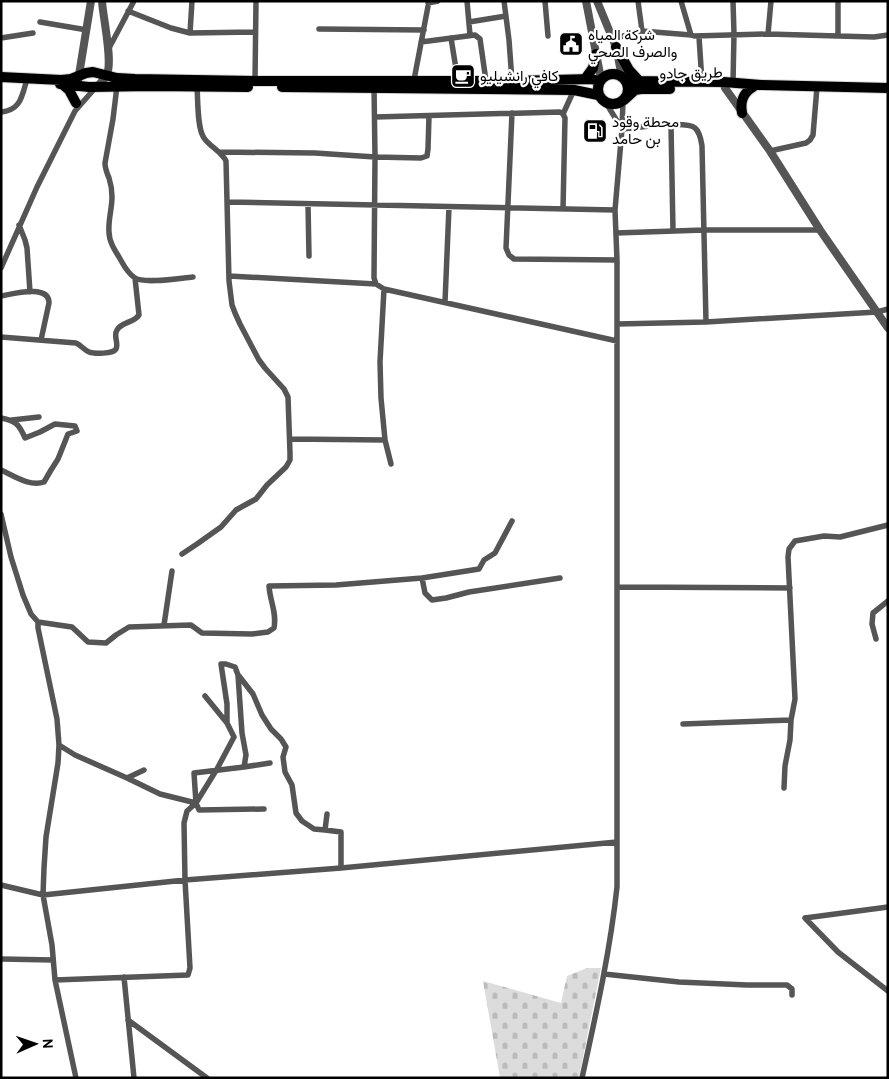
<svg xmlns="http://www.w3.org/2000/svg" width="889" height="1079" viewBox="0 0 889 1079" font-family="Overpass,Vazirmatn,sans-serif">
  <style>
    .cemetery { fill: url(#cemetery-stones) }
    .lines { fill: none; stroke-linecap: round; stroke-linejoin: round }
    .trunk-casing { stroke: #dbdbdb; stroke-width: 12 }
    .minor { stroke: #555; stroke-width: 5.5 }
    .tertiary { stroke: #555; stroke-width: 8 }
    .trunk { stroke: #000; stroke-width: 10 }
    .labels { text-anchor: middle; stroke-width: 4.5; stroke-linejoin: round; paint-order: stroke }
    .poi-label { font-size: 15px; fill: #000; stroke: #fff; text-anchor: start }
    .street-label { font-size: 15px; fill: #000; stroke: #fff }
  </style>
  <defs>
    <pattern id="cemetery-stones" width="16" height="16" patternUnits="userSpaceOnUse" patternTransform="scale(1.25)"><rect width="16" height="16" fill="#dcdcdc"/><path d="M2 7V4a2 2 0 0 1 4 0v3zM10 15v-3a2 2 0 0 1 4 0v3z" fill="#bbb"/></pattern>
  </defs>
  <rect width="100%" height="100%" fill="#fff"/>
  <path class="cemetery" d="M587,968H601L579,1077L500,1078L483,981L561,1003L567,976Z"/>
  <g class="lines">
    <defs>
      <path id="trunk" d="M616,47L629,70L640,82
        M598 89a15 15 0 1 1 30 0a15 15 0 1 1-30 0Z
        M1,77L61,80L71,79L86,73L93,72L117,78L135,79L255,81H512L591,79L599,81
        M585,79L593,68L596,54
        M626,81L724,82L761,85L888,88
        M60,84L89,87L152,86L248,87
        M63,85L69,90L76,103
        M282,87L574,90L598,95
        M624,100L635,90L641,89H670
        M742,113C740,101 743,93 753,87"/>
    </defs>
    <use href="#trunk" class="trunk-casing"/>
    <path class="minor" d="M467,1L470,35
      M504,1L509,40L512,81
      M545,1L548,36
      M638,1L642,31L691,35
      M681,1L691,35L694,36L768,34L838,36L874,37L888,35
      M733,1L734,34L733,83
      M428,3L438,1
      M128,11L171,28L190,33L255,32
      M40,22L87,30
      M469,22L506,16
      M319,29L424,30
      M190,33L192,1
      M768,34L771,1
      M838,36V1
      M699,37L702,82
      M1,38L33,33
      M451,38L458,81
      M612,39L642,31
      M421,42L475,35L480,39L486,81
      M108,50L134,1
      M414,80L429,1
      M255,81L256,1
      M117,86L113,119L105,163C105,169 107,173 109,178C111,184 112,191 112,197C112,209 108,220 109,232C109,241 114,249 119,257C123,264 127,273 135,278C145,284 180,278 193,277
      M374,86L375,157L374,278L376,284
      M606,103L622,129
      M1,112C21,110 22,96 27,79
      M512,113L506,248L509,255L514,259L617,260
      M375,117L560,112L563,114
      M671,125L673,231
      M622,129C636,128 686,120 695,128C700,132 701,140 702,146L706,322
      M770,151L806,143L810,140L813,135L817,87
      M219,152L315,153L375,157L421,158L427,156L428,149L429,116
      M227,202L615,210
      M308,204L309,256
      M563,209L565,118L563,114L574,90
      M19,225L25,240L27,248L30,292
      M616,233L704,230H820
      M1,268L37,187L75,111L96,87
      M229,276L376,284L384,289L617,341
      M384,289L380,362L381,398L385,440L391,464
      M1,296C13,294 49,284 49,303L41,340
      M445,302L449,207
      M617,324L706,322L877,312L888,309
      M1,337L76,343C81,345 84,350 89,352C94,354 113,354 116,349C119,343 113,336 117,330C121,322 134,323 139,315L135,278
      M1,418C16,421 19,424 25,438L40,432L55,424L75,426L77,431L68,434L58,459L51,470L44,482C30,487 14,476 1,470
      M12,420L39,417
      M290,439L385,440
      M1,514L11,557L23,595L31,614L38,622V628L57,719L59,745L58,763L46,837L44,868L43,895L52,945L55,980L76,1078
      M182,554L197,544L221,527L236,510L256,499L267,485L286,467L290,460V453L288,397L284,389L265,368L259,360L240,324L235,313L232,305L229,281L226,161C221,151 210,147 204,138C197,129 198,99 197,87
      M422,578L425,593L432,600L446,598L469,592L560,578
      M617,587L790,588
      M38,622L72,627L88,642L106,643L116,635L129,627L191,625L202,633L252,634L268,632L274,628C277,612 270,602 269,586L336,585L422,578L479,569L484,560L495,553L512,521
      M164,625L172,571
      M876,639L872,624L873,613L888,601
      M239,676L253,694L262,715L271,729L281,739L286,747L283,757L285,772L292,785L296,813L302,821L314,829L325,830
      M205,696L227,723
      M683,724L791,720
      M59,745L75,755L127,778L144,770
      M244,767L194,773L196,803L199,810L264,809
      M127,778L160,794L196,803L217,769L234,737L227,723V704L221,664H226L235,667L238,675L242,733L246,755L244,767L270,763
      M784,788L785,766L790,740L791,720L795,699L788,557L789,549L795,541L824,536L840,537L888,525
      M327,814L325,830L341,832V868
      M1,885L43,895L185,880L341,868L617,842
      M805,918L838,952L888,991
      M805,918L888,907
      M1,959L53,960
      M604,974L679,982L747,985H787L792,989V995
      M124,977L134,1078
      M55,980L188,975L190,968L185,880L184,823L187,811L196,803
      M128,1020L207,1078
      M582,1078C596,1014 610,952 617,887V260L615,210L622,129L623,101"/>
    <path class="tertiary" d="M586,1L601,79
      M597,1L616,47L622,77
      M78,81L91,1
      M724,82L725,88L770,151L820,230L888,328
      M97,87C100,83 105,79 107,74C113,61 103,18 102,1"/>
    <use href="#trunk" class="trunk"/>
  </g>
  <defs>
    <symbol id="civic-square" viewBox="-11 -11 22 22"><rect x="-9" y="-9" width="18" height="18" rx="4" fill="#000" stroke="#fff"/><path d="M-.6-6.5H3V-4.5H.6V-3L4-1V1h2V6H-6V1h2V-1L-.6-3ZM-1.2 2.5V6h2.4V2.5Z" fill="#fff"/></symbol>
    <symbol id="cafe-square" viewBox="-11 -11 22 22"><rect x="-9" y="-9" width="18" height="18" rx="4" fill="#000" stroke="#fff"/><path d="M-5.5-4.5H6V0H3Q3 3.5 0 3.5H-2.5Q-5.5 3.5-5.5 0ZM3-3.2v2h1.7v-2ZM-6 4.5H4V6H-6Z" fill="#fff"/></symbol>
    <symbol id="fuel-square" viewBox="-11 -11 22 22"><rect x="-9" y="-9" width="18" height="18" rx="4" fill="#000" stroke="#fff"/><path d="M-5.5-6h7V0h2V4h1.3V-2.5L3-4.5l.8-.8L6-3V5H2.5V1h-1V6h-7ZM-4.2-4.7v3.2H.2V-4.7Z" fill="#fff"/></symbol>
  </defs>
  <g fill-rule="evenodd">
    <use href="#civic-square" x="557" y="30" width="28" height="28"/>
    <use href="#cafe-square" x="449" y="62" width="28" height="28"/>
    <use href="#fuel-square" x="581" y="117" width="28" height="28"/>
  </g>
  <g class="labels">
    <g class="poi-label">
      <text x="588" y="40">شركة المياه<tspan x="588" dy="17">والصرف الصحي</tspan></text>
      <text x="480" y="81">كافي رانشيليو</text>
      <text x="612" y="127">محطة وقود<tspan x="612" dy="17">بن حامد</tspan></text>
    </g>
    <g class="street-label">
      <text transform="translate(691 73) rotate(-1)" y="5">طريق جادو</text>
    </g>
  </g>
  <rect width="889" height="1079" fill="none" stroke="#000000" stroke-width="5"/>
  <g transform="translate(35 1044) rotate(88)" stroke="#ffffff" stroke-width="4" paint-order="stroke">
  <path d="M0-4L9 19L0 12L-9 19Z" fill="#000000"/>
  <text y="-8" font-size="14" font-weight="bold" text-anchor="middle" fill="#000000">N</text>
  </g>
</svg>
